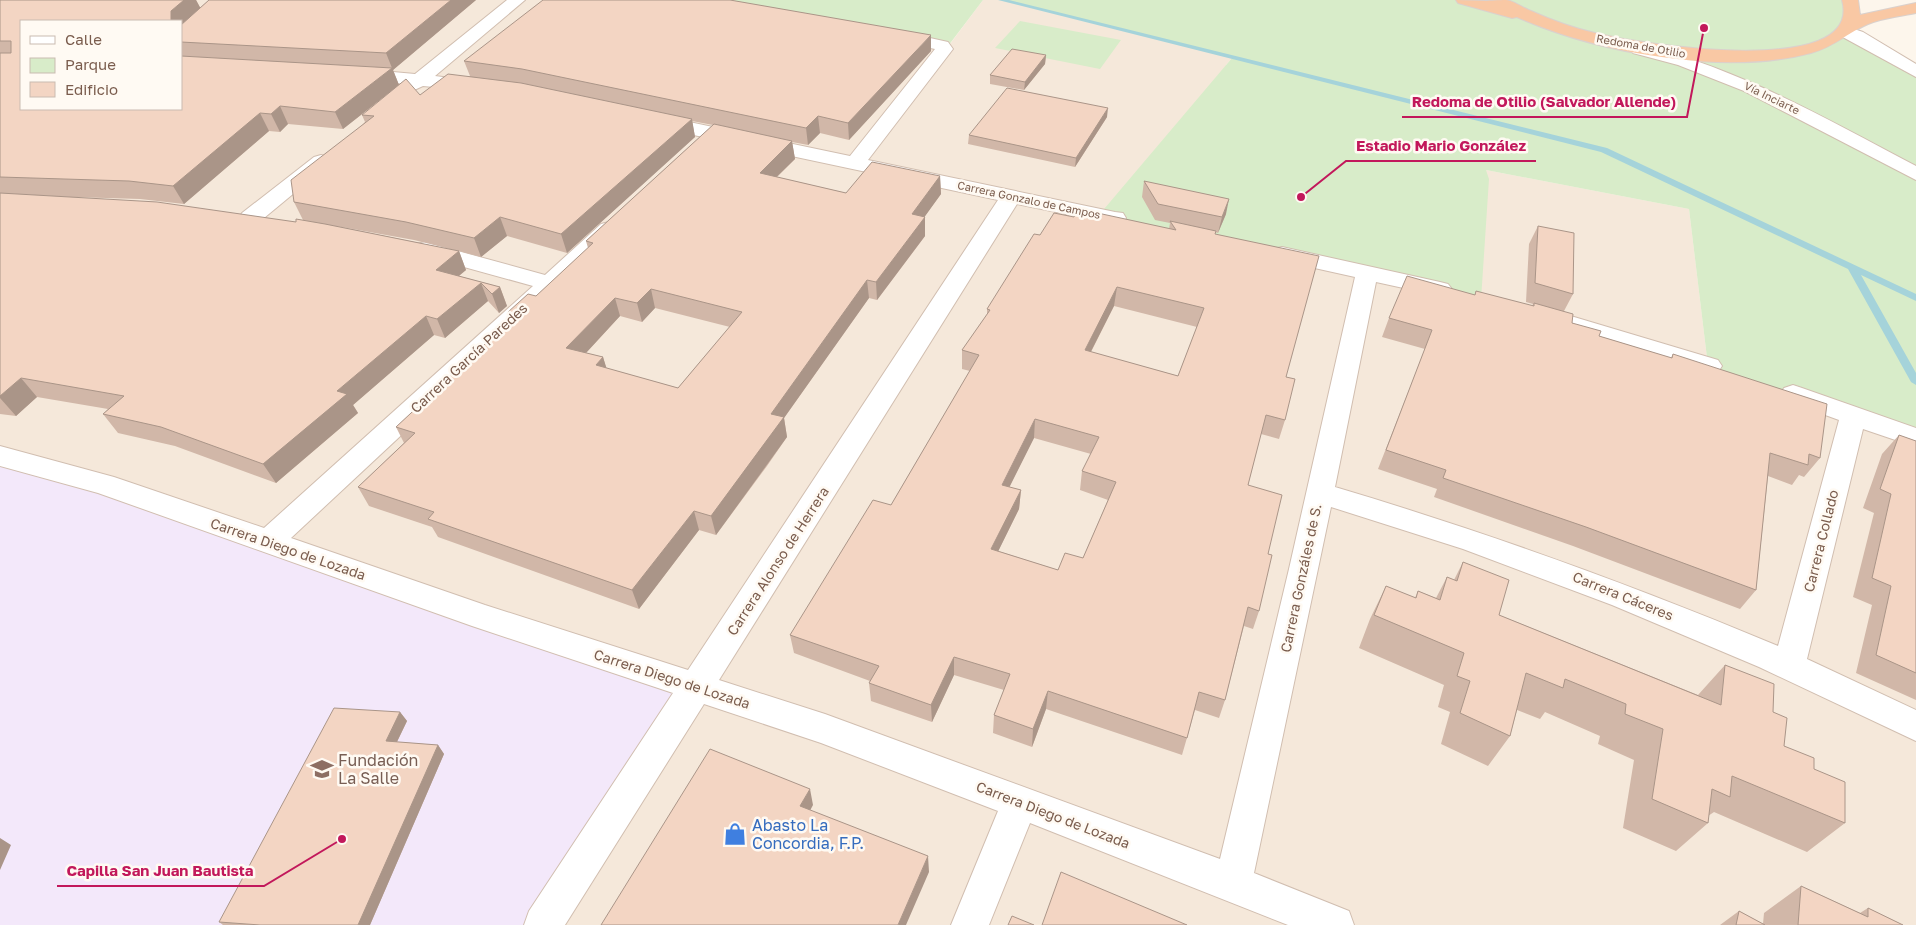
<svg xmlns="http://www.w3.org/2000/svg" width="1916" height="925" viewBox="0 0 1916 925" font-family="'Golos Text',sans-serif">
  <style>
    .residential { fill: #f5e8da; fill-rule: evenodd }
    .education { fill: #f3e8fa }
    .green { fill: #d8ecc9 }
    .lines { fill: none; stroke-linecap: round; stroke-linejoin: round }
    .stream { fill: #a5d3da; fill-rule: evenodd }
    .minor-casing { stroke: #d1beb0; stroke-width: 2 }
    .tertiary-casing { stroke: #d1beb0; stroke-width: 2 }
    .trunk-casing { stroke: #dad1cd; stroke-width: 2 }
    .minor { fill: #fff; fill-rule: evenodd }
    .tertiary { fill: #fff; fill-rule: evenodd }
    .trunk { fill: #f9c8a4; fill-rule: evenodd }
    .wall { fill: #d1b7a8; fill-rule: evenodd }
    .shaded-wall { fill: #aa9588 }
    .building { fill: #f3d5c3; stroke: #aa9588; fill-rule: evenodd }
    .labels { text-anchor: middle; stroke-width: 5; stroke-linejoin: round; paint-order: stroke }
    .far-street-label { font-size: 11px; fill: #7a5c4d; stroke: #fffaf3 }
    .street-label { font-size: 14px; fill: #7a5c4d; stroke: #fffaf3 }
    .near-education-label { font-size: 16px; fill: #785e54; stroke: #fffaf3; text-anchor: start }
    .near-shop-label { font-size: 16px; fill: #366cbe; stroke: #fffaf3; text-anchor: start }
    .leader { fill: none; stroke: #c2185b; stroke-width: 2 }
    .callout-dot { fill: #c2185b; stroke: #fffaf3; stroke-width: 2 }
    .callout-label { font-size: 15px; text-anchor: middle; font-weight: bold; fill: #c2185b; stroke: #fffaf3; stroke-width: 5; stroke-linejoin: round; paint-order: stroke }
  </style>
  <rect width="100%" height="100%" fill="#fdf6ec"/>
  <path class="residential" d="M0,0H692L920,40L944,52L983,0H1001L1232,58L1226,65L1486,170L1689,209L1708,366L1916,438V925H0ZM21,21H181V109H21Z"/>
  <path class="education" d="M0,456L697,687L543,925H0Z"/>
  <path class="green" d="M692,0H983L942,54L944,49Z
    M1001,0H1850L1849,28L1916,72V438L1708,366L1689,209L1486,170L1489,179L1481,300L1099,215L1232,58Z
    M1020,21L1121,40L1100,69L995,48Z"/>
  <g class="lines">
    <path class="stream" d="M998,0H1009L1607,148L1916,294V301L1861,275L1916,373V385L1911,382L1848,269L1601,152Z"/>
    <defs>
      <path id="minor" d="M507,0H525L435,76L482,82L485,86L482,90L476,91L423,86L412,91L406,90L403,86L404,84L360,79L354,78L351,74L354,70L360,69L415,74Z
        M894,30L948,42L953,49L868,160L1115,212L1123,213L1126,218L1123,223L1115,224L1017,204L719,680L825,714L1220,859L1289,569L1355,277L1274,259L1271,254L1274,249L1282,247L1440,282L1448,284L1452,289L1448,294L1440,296L1376,282L1335,487C1486,532 1633,585 1778,646L1839,420L1784,400L1780,394L1784,388L1793,385L1802,388L1916,428V447L1863,429L1807,659L1916,710V741L1759,667L1612,605L1463,549L1331,507L1254,873L1349,911L1354,925H1288L1030,823L989,925H951L998,811L821,743L704,704L565,925H524L529,911L673,693L472,626L98,493L0,466V446L114,477L264,528L533,286L417,254L414,249L417,244L425,242L545,275L601,224L609,222L617,224L620,229L617,234L291,538L485,605L688,670L998,200L656,127L649,125L646,121L649,117L656,115L850,156L935,49L888,39L886,35L888,31Z
        M321,155L328,157L331,161L328,165L258,223L250,224L242,223L239,218L242,213L314,157Z
        M1564,314L1718,360L1722,366L1718,372L1709,374L1556,327L1552,322L1556,317Z"/>
      <path id="tertiary" d="M1845,26L1863,32L1916,64V77L1839,35L1837,31L1839,27Z
        M1639,44C1741,69 1824,118 1916,166V180L1744,91L1678,65L1633,53L1630,49L1633,45Z"/>
      <path id="trunk" d="M1456,0C1466,0 1477,1 1486,1C1488,1 1500,0 1506,0C1514,1 1523,8 1531,11C1551,20 1573,28 1595,33C1633,43 1865,81 1842,0H1858L1860,15L1916,3V13C1901,16 1882,18 1868,24C1847,33 1834,47 1811,53C1724,76 1598,53 1517,17L1512,18L1458,3Z"/>
    </defs>
    <use href="#minor" class="minor-casing"/>
    <use href="#tertiary" class="tertiary-casing"/>
    <use href="#trunk" class="trunk-casing"/>
    <use href="#minor" class="minor"/>
    <use href="#tertiary" class="tertiary"/>
    <use href="#trunk" class="trunk"/>
  </g>
  <path class="wall" d="M0,0H196L200,8L209,0H476L393,70L399,85L343,129L288,124L280,132L269,131L184,204L140,199L72,197L296,222L303,220L294,202L365,122L362,115L420,95L470,76L464,61L931,51L849,140L820,133L808,145L792,142L795,159L777,177L846,193L940,176L941,194L924,217H925V236L877,300L869,298L784,418L787,437L767,466L716,535L699,530L639,609L438,537L432,527L369,506L358,487L404,443L396,427L511,320L508,312L536,296L588,248L586,241L713,125L692,121L695,137L567,253L507,236L481,257L459,251L466,270L459,276L500,287L507,306L499,313L488,301L445,338L434,335L353,405L358,413L276,483L175,446L118,433L103,414L108,409L37,397L16,416L0,414ZM21,21H181V109ZM336,226L414,240L454,250ZM655,308L730,327L678,388L606,368L603,357L586,353L620,316L642,322Z
    M1046,55L1045,64L1024,90L990,84V75Z
    M1107,117L1075,167L968,144L969,135Z
    M1144,181L1226,214L1218,233L1215,232V234L1286,377L1285,420L1279,439L1261,434L1248,485L1268,554L1259,611L1253,629L1244,626L1225,700L1219,718L1195,710L1182,755L1046,709L1032,747L993,733L994,715L1004,690L954,675L932,722L871,701L869,683L870,681L794,653L790,635L891,505L970,371L962,369V350L987,315V309L1040,235L1074,217L1169,229L1170,223L1155,220L1142,197ZM1114,306L1197,327L1178,376L1091,352ZM1034,438L1091,454L1082,471L1080,490L1108,500L1083,558L1058,570L998,551L1019,509L1021,490L1009,487Z
    M1538,226L1573,294L1564,311L1572,323L1599,336L1671,358L1673,354L1820,458L1804,477L1799,475L1792,485L1768,476L1756,590L1740,609L1573,546L1434,497L1437,489L1378,469L1425,349L1382,337L1389,318L1475,295L1476,291L1532,306L1533,304L1526,302L1529,244Z
    M1899,435L1916,441V700L1856,673L1872,605L1853,597L1874,513L1863,508L1882,454Z
    M1463,562L1499,615L1698,695L1725,665L1773,712L1784,746L1814,769L1845,823L1807,852L1714,812L1708,816V823L1676,851L1623,828L1634,760L1598,744L1600,736L1545,712L1540,719L1517,710L1510,736L1488,766L1441,744L1450,712L1438,707L1444,685L1359,648L1370,619L1386,586L1415,598L1418,591L1436,598L1447,577L1454,580Z
    M400,712L407,721L397,742L438,745L444,754L370,925H223L219,922Z
    M1801,886L1860,913L1868,908L1903,925H1720L1739,911L1763,924L1764,913Z"/>
  <path class="shaded-wall" d="M184,0H196L201,9L181,26V21H171V11Z
    M451,0H476L393,70L399,85L343,129L335,112L392,68L386,53Z
    M931,35V51L849,140L848,123Z
    M1046,55L1045,64L1024,90L1025,82Z
    M280,106L288,124L280,132L271,114Z
    M1108,108L1107,117L1075,167L1076,158Z
    M260,113L269,131L184,204L173,186Z
    M818,116L820,133L808,145L806,128Z
    M692,119L695,137L567,253L561,234Z
    M792,141L795,159L762,191L760,173Z
    M940,176L941,194L913,233L912,214Z
    M1229,199L1226,214L1218,233L1222,217Z
    M500,217L507,236L481,257L474,238Z
    M925,217V236L877,300L876,282Z
    M459,251L466,270L444,288L436,270Z
    M867,280L869,298L784,418L787,437L716,535L711,516L771,414Z
    M481,283L488,301L445,338L437,319Z
    M500,287L507,306L499,313L492,294Z
    M1117,287L1114,306L1082,369L1085,350Z
    M651,289L655,308L642,322L637,303Z
    M615,298L620,316L573,367L566,348Z
    M426,316L434,335L353,405L358,413L276,483L263,464L337,391Z
    M603,357L609,376L596,365Z
    M21,378L37,397L16,416L0,398V396Z
    M1035,419L1034,438L1001,504L1002,485Z
    M1021,490L1019,509L990,568L991,549Z
    M694,511L699,530L639,609L632,590Z
    M954,657V675L932,722L931,705Z
    M1048,691L1046,709L1032,747L1033,729Z
    M400,712L407,721L393,750L386,741Z
    M438,745L444,754L370,925H358Z
    M810,789L813,805L804,822L800,806Z
    M0,838L11,845L0,870Z
    M928,856L929,872L906,925H898Z"/>
  <path class="building" d="M0,0H184L171,11V21H21V109H181V56L392,68L335,112L280,106L271,114L260,113L173,186L129,181L0,177V53H11V41H0Z
    M209,0H451L386,53L181,42V25Z
    M543,0H730L931,35L848,123L818,116L806,128L522,69L464,61Z
    M1012,49L1046,55L1025,82L990,75Z
    M448,74L521,83L692,119L561,234L500,217L474,238L406,222L294,202L291,180L374,116L362,115L406,79L420,95Z
    M1007,88L1108,108L1076,158L969,135Z
    M714,124L792,141L760,173L846,193L872,162L940,176L912,214L925,217L876,282L867,280L771,414L784,417L711,516L694,511L632,590L428,519L434,512L358,487L415,433L396,427L513,318L508,312L528,294L536,296L593,243L586,241ZM651,289L742,312L678,388L596,365L603,357L566,348L615,298L637,303Z
    M1144,181L1229,199L1222,217L1158,204Z
    M0,193L157,202L296,222V219L325,224L459,251L436,270L500,287L492,294L481,283L437,319L426,316L337,391L347,394L263,464L161,427L103,414L124,396L21,378L0,396Z
    M1079,209L1176,230L1170,221L1216,231L1215,234L1319,256L1286,377L1295,379L1285,420L1266,415L1248,485L1282,495L1268,554L1272,555L1259,611L1248,607L1225,700L1199,692L1187,738L1048,691L1033,729L994,715L1010,674L954,657L931,705L869,683L879,666L790,635L873,500L891,505L979,355L962,350L990,310L987,309L1034,234L1040,235L1054,213L1074,217ZM1117,287L1204,308L1178,376L1085,350ZM1035,419L1099,437L1082,471L1116,482L1083,558L1065,553L1058,570L991,549L1021,490L1002,485Z
    M1538,226L1574,233L1573,294L1535,283Z
    M1407,276L1475,295L1476,291L1534,306V303L1573,314L1572,323L1601,331L1599,336L1672,358L1673,354L1827,404L1820,458L1809,454L1808,465L1770,453L1756,590L1586,527L1443,478L1446,470L1386,450L1432,330L1389,318Z
    M1899,435L1916,441V673L1876,655L1891,586L1872,578L1891,494L1880,489Z
    M1463,562L1509,580L1499,615L1721,705L1725,665L1774,684L1773,712L1787,718L1784,746L1814,758V769L1845,782V823L1732,776L1730,797L1712,789L1708,823L1652,799L1663,729L1625,714L1626,704L1565,679L1563,688L1526,673L1510,736L1460,713L1470,681L1457,676L1464,653L1374,615L1386,586L1416,598L1418,591L1440,600L1447,577L1457,581Z
    M334,708L400,712L386,741L438,745L358,925H260L219,922Z
    M710,749L810,789L800,806L928,856L898,925H601Z
    M1061,872L1187,925H1042Z
    M1801,886L1868,917V908L1903,925H1798Z
    M1739,911L1765,925H1736Z
    M1012,916L1034,925H1008Z"/>
  <defs>
    <symbol id="school-bare" viewBox="-9 -9 18 18"><path d="M0-5L7-2L0 1L-7-2ZM-4 1L0 2.5L4 1V4Q0 6-4 4Z" fill="#8d6e63" stroke="#fffaf3" stroke-width="2.5" paint-order="stroke"/></symbol>
    <symbol id="shop-bare" viewBox="-9 -9 18 18"><path d="M-5-2.5h2.3a2.7 3.5 0 0 1 5.4 0H5L5.5 6h-11ZM-1.5-2.5h3a1.5 2.3 0 0 0-3 0Z" fill="#3f7fe0" stroke="#fffaf3" stroke-width="2.5" paint-order="stroke"/></symbol>
  </defs>
  <g fill-rule="evenodd">
    <use href="#school-bare" x="306" y="753" width="32" height="32"/>
    <use href="#shop-bare" x="719" y="818" width="32" height="32"/>
  </g>
  <g class="labels">
    <g class="far-street-label">
      <text transform="translate(1641 46) rotate(10)" y="4">Redoma de Otilio</text>
      <text transform="translate(1772 98) rotate(26)" y="4">Vía Inciarte</text>
      <text transform="translate(1029 200) rotate(12)" y="4">Carrera Gonzalo de Campos</text>
    </g>
    <g class="street-label">
      <text transform="translate(469 358) rotate(-43)" y="5">Carrera García Paredes</text>
      <text transform="translate(1821 541) rotate(-76)" y="5">Carrera Collado</text>
      <text transform="translate(288 549) rotate(19)" y="5">Carrera Diego de Lozada</text>
      <text transform="translate(778 561) rotate(-57)" y="5">Carrera Alonso de Herrera</text>
      <text transform="translate(1301 578) rotate(-78)" y="5">Carrera Gonzáles de S.</text>
      <text transform="translate(1623 596) rotate(22)" y="5">Carrera Cáceres</text>
      <text transform="translate(672 679) rotate(18)" y="5">Carrera Diego de Lozada</text>
      <text transform="translate(1053 815) rotate(21)" y="5">Carrera Diego de Lozada</text>
    </g>
    <g class="near-education-label">
      <text x="338" y="766">Fundación<tspan x="338" dy="18">La Salle</tspan></text>
    </g>
    <g class="near-shop-label">
      <text x="752" y="831">Abasto La<tspan x="752" dy="18">Concordia, F.P.</tspan></text>
    </g>
  </g>
  <path class="leader" d="M1704 28L1687 117H1402M1301 197L1346 161H1536M342 839L264 886H57"/>
  <g class="callout-dot">
    <circle cx="1704" cy="28" r="5"/>
    <circle cx="1301" cy="197" r="5"/>
    <circle cx="342" cy="839" r="5"/>
  </g>
  <g class="callout-label">
    <text x="1544" y="107">Redoma de Otilio (Salvador Allende)</text>
    <text x="1441" y="151">Estadio Mario González</text>
    <text x="160" y="876">Capilla San Juan Bautista</text>
  </g>
  <rect x="20" y="20" width="162" height="90" fill="#fffaf3" stroke="#cabbb1"/>
  <rect x="30" y="36" width="25" height="8" fill="#ffffff" stroke="#cabbb1"/>
  <text x="65" y="45" font-size="15" fill="#7a5c4d">Calle</text>
  <rect x="30" y="58" width="25" height="15" fill="#d8ecc9" stroke="#cabbb1"/>
  <text x="65" y="70" font-size="15" fill="#7a5c4d">Parque</text>
  <rect x="30" y="82" width="25" height="15" fill="#f3d5c3" stroke="#cabbb1"/>
  <text x="65" y="95" font-size="15" fill="#7a5c4d">Edificio</text>
</svg>
